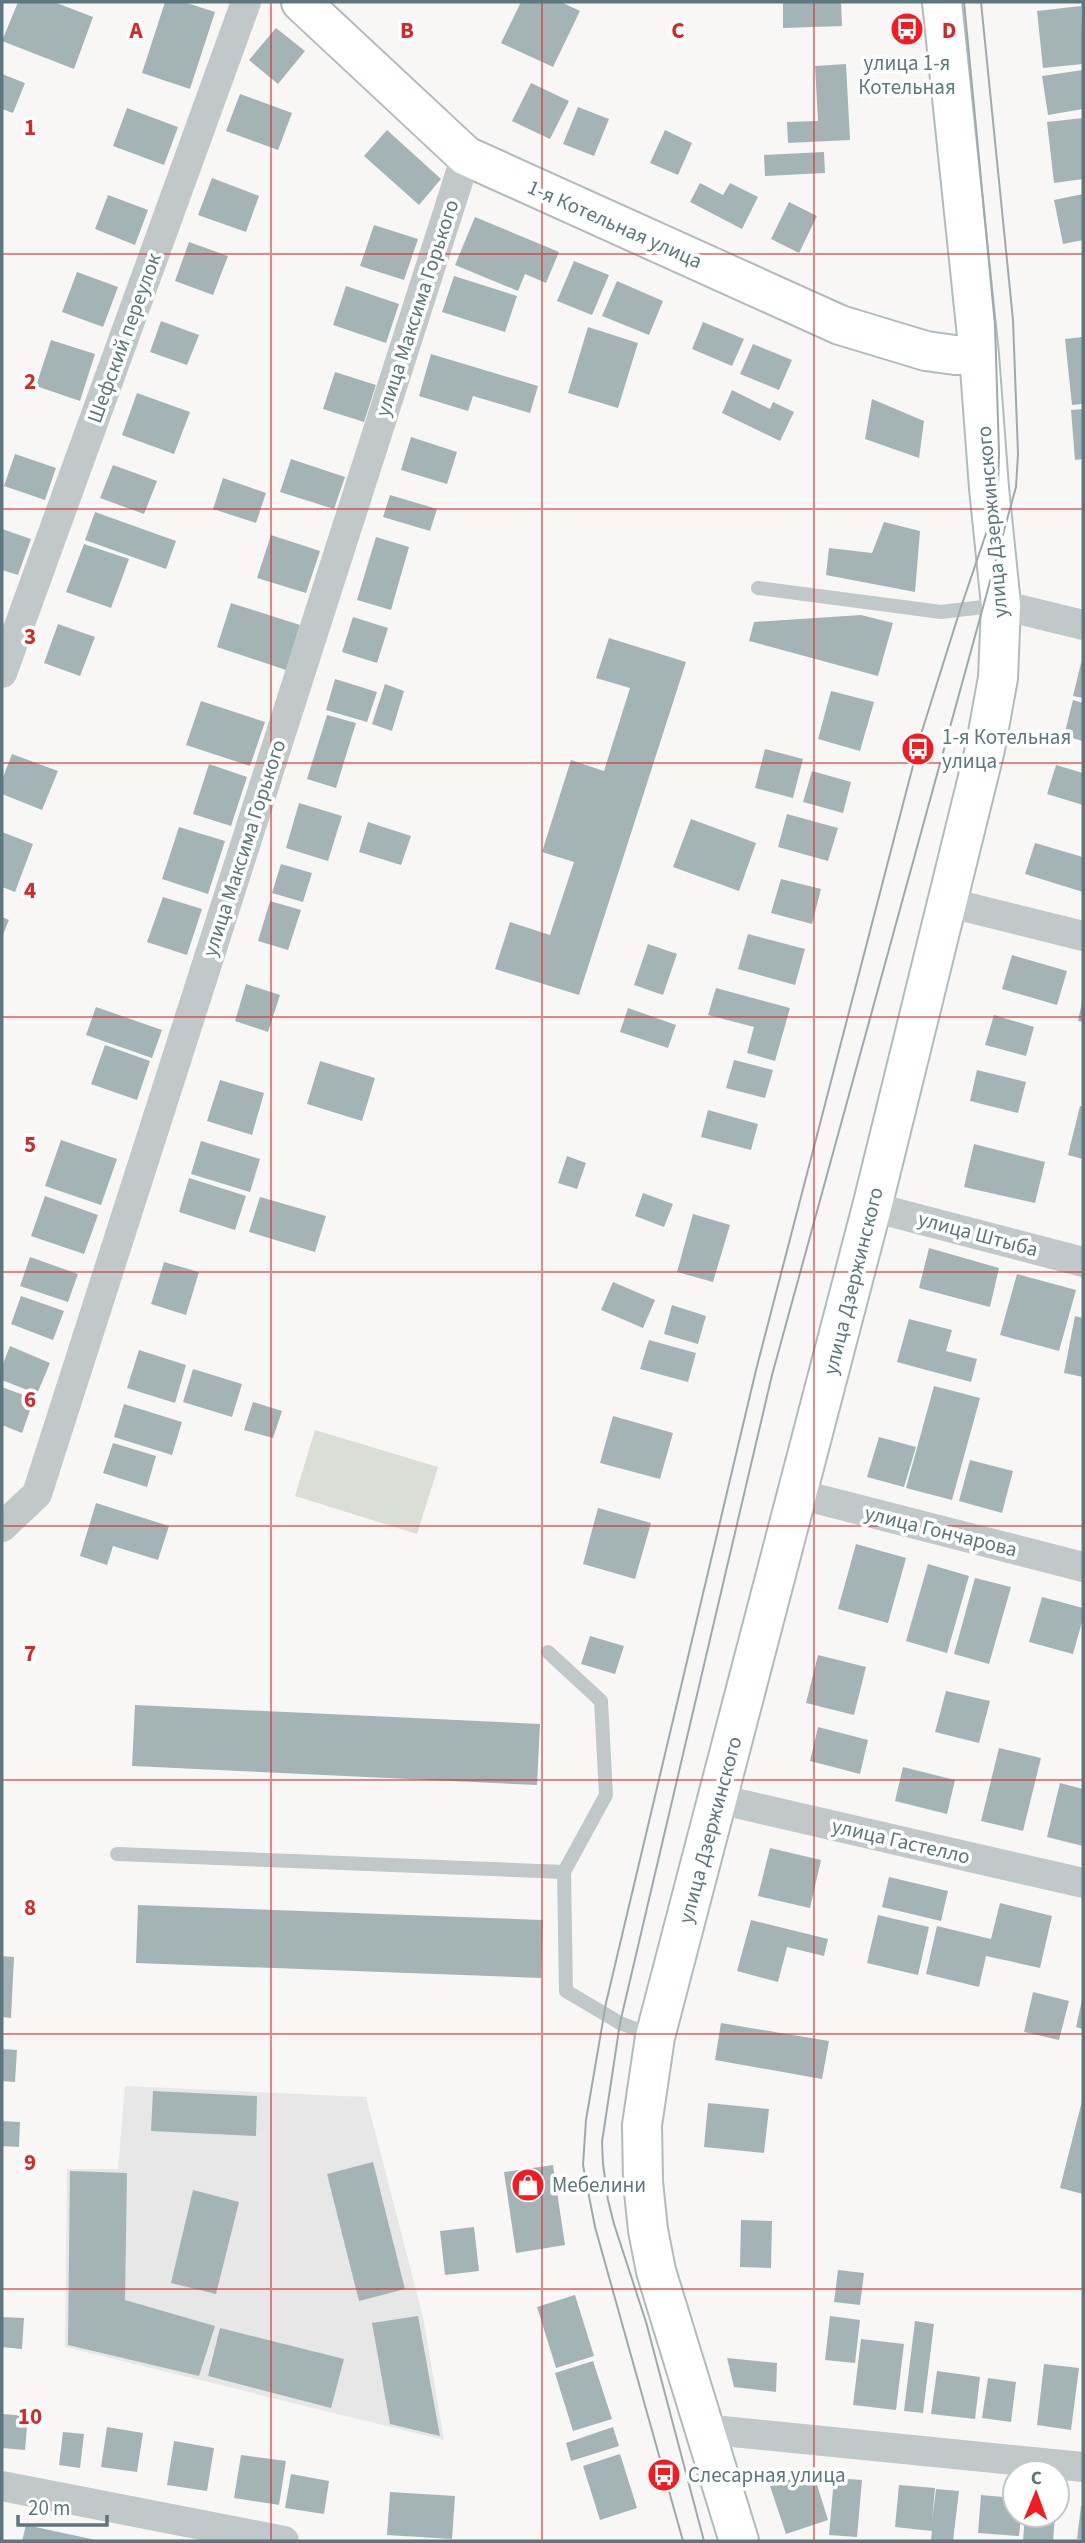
<svg xmlns="http://www.w3.org/2000/svg" width="1085" height="2543" viewBox="0 0 1085 2543" font-family="'Source Sans 3',sans-serif">
  <style>
    .built { fill: #e6e7e6 }
    .green { fill: #daded4 }
    .building { fill: #a4b4b6 }
    .lines { fill: none; stroke-linecap: round; stroke-linejoin: round }
    .secondary-casing { stroke: #b0bbbd; stroke-width: 42 }
    .lane { stroke: #c0c8ca; stroke-width: 14 }
    .street { stroke: #c0c8ca; stroke-width: 30 }
    .secondary { stroke: #fff; stroke-width: 38 }
    .tram { stroke: #9daaad; stroke-width: 2 }
    .grid { fill: none; stroke: #d62828; stroke-width: 2; stroke-opacity: 0.55 }
    .labels { text-anchor: middle; stroke-width: 7; stroke-linejoin: round; paint-order: stroke }
    .poi-label { font-size: 21px; fill: #5c777d; stroke: #fff; text-anchor: start }
    .street-label { font-size: 21px; fill: #5c777d; stroke: #fff }
    .grid-label { font-size: 23px; text-anchor: middle; font-weight: bold; fill: #d62828; stroke: #fff; stroke-width: 7; stroke-linejoin: round; paint-order: stroke }
  </style>
  <rect width="100%" height="100%" fill="#f8f7f5"/>
  <path class="built" d="M125,2086L366,2097L423,2317L444,2440L65,2347L67,2169H118Z"/>
  <path class="green" d="M315,1430L438,1467L417,1534L295,1496Z"/>
  <path class="building" d="M18,2H54L93,17L74,69L2,41Z
    M165,2H184L215,12L190,89L142,73Z
    M521,2H561L580,11L553,67L501,43Z
    M783,2H841L842,26L783,28Z
    M1081,6L1083,64L1043,68L1037,11Z
    M276,28L305,51L278,84L249,60Z
    M846,64L850,140L788,143L787,122L818,121L815,66Z
    M1083,70V109L1048,115L1042,76Z
    M2,74L25,83L13,113L2,109Z
    M531,83L569,101L550,139L512,121Z
    M240,94L292,113L278,150L226,131Z
    M578,107L609,119L594,156L563,144Z
    M127,108L178,127L164,165L113,146Z
    M1083,118V179L1054,183L1047,122Z
    M387,130L441,179L419,205L364,156Z
    M665,130L692,143L678,175L650,163Z
    M824,152L825,173L765,176L764,155Z
    M212,178L259,196L246,232L198,215Z
    M700,183L723,195L730,183L758,197L742,229L690,202Z
    M1083,194V240L1063,244L1054,200Z
    M108,195L148,210L135,245L95,229Z
    M789,202L817,216L799,253L771,239Z
    M475,217L559,252L546,283L525,274L518,291L455,265Z
    M374,225L418,239L404,280L360,266Z
    M189,242L228,256L213,295L175,281Z
    M574,261L609,275L592,315L557,301Z
    M77,272L118,287L103,327L62,312Z
    M454,276L517,296L505,332L442,312Z
    M617,281L663,301L649,335L602,316Z
    M346,286L399,304L386,343L333,325Z
    M161,321L199,335L187,365L150,352Z
    M703,322L744,339L732,366L692,349Z
    M588,327L638,343L618,408L568,393Z
    M1083,337V404L1072,405L1065,339Z
    M51,340L95,354L80,401L36,386Z
    M753,344L792,360L779,390L740,374Z
    M431,354L538,386L530,413L473,396L468,411L419,396Z
    M335,372L376,385L364,422L323,409Z
    M732,390L770,409L773,402L794,412L780,441L722,413Z
    M137,393L190,412L174,454L122,435Z
    M872,399L924,421L919,458L865,439Z
    M1083,409V459L1075,460L1071,410Z
    M411,437L457,452L447,484L401,470Z
    M15,454L56,468L45,500L4,486Z
    M291,459L345,477L334,509L280,492Z
    M113,465L157,481L144,514L100,498Z
    M223,478L266,493L256,523L213,509Z
    M390,495L437,509L430,531L383,517Z
    M95,512L176,541L166,569L85,540Z
    M884,522L920,531L915,592L826,575L829,548L872,553Z
    M2,529L31,539L18,575L2,570Z
    M271,535L320,551L306,593L257,578Z
    M376,537L409,547L391,610L357,600Z
    M84,544L129,559L111,608L66,592Z
    M231,603L300,625L286,670L217,647Z
    M861,615L893,623L878,676L749,641L754,622Z
    M353,617L388,628L377,663L342,652Z
    M58,624L95,637L80,676L44,663Z
    M609,638L686,662L579,995L495,969L510,922L550,935L574,862L542,852L571,760L604,771L630,688L596,678Z
    M1082,659H1083V698L1073,696Z
    M335,679L377,692L367,722L326,710Z
    M385,684L404,691L392,731L372,724Z
    M831,691L874,702L860,751L818,739Z
    M1073,700L1083,703V741L1064,736Z
    M201,701L265,722L250,766L186,745Z
    M327,715L356,723L336,788L307,779Z
    M765,749L803,759L793,798L755,788Z
    M12,754L58,771L42,810L2,794V780Z
    M209,764L247,777L231,826L193,814Z
    M1056,765L1083,773V805L1047,794Z
    M812,771L851,782L843,813L803,802Z
    M299,803L342,816L328,861L286,848Z
    M787,814L838,828L828,861L778,847Z
    M691,819L756,843L739,891L673,867Z
    M368,822L411,836L401,865L359,852Z
    M179,827L225,841L208,894L162,879Z
    M2,832L33,844L15,892L2,887Z
    M1035,843L1083,857V892L1025,874Z
    M281,864L312,873L303,902L272,893Z
    M781,879L821,889L812,924L771,913Z
    M163,897L202,909L187,955L147,942Z
    M270,901L301,910L288,950L258,941Z
    M2,917L9,920L2,937Z
    M748,934L805,949L795,985L738,969Z
    M648,944L677,954L663,995L634,985Z
    M1012,955L1067,971L1057,1005L1002,989Z
    M246,984L280,995L268,1032L235,1021Z
    M716,988L790,1008L775,1061L747,1053L754,1027L708,1015Z
    M1082,1002H1083V1022L1078,1021Z
    M96,1007L162,1030L152,1058L86,1035Z
    M628,1008L676,1025L668,1048L620,1032Z
    M994,1015L1034,1027L1026,1056L985,1045Z
    M105,1045L150,1061L137,1100L91,1084Z
    M734,1060L773,1070L765,1098L726,1088Z
    M320,1061L375,1078L362,1121L307,1104Z
    M977,1070L1026,1082L1018,1113L970,1101Z
    M220,1080L264,1093L252,1135L207,1121Z
    M1080,1106L1083,1107V1159L1068,1155Z
    M708,1110L758,1124L751,1150L701,1137Z
    M61,1140L117,1159L101,1205L45,1186Z
    M201,1141L260,1159L250,1192L191,1174Z
    M974,1144L1045,1162L1035,1203L964,1187Z
    M567,1156L586,1163L577,1189L558,1183Z
    M189,1178L246,1196L235,1230L179,1212Z
    M643,1193L673,1204L664,1227L635,1216Z
    M45,1196L98,1215L84,1254L31,1236Z
    M260,1197L326,1216L315,1252L249,1232Z
    M693,1214L730,1225L713,1282L677,1272Z
    M929,1248L999,1268L990,1307L919,1288Z
    M30,1257L78,1274L68,1302L20,1286Z
    M164,1262L199,1272L186,1315L151,1304Z
    M1017,1274L1076,1290L1059,1351L1000,1335Z
    M613,1282L655,1300L643,1328L601,1310Z
    M21,1296L64,1311L53,1340L11,1324Z
    M672,1305L706,1316L698,1344L664,1334Z
    M1075,1316L1083,1318V1377L1064,1373Z
    M909,1319L952,1330L946,1351L977,1359L971,1382L897,1362Z
    M649,1340L696,1353L688,1382L640,1369Z
    M10,1346L50,1363L37,1394L2,1380V1366Z
    M139,1350L186,1365L175,1403L127,1388Z
    M193,1369L242,1384L232,1417L183,1402Z
    M934,1386L980,1398L952,1500L906,1488Z
    M2,1387L34,1399L22,1433L2,1425Z
    M253,1402L282,1411L273,1438L244,1430Z
    M124,1404L182,1422L172,1455L114,1437Z
    M613,1416L673,1433L660,1479L600,1463Z
    M879,1437L916,1447L904,1487L867,1477Z
    M113,1443L156,1456L147,1487L103,1473Z
    M970,1460L1013,1471L1002,1513L959,1501Z
    M96,1503L169,1526L158,1560L113,1546L107,1565L80,1556Z
    M598,1508L651,1523L635,1579L583,1564Z
    M856,1544L906,1558L888,1623L838,1609Z
    M928,1564L969,1576L947,1653L906,1641Z
    M975,1578L1011,1587L989,1664L954,1654Z
    M1042,1597L1083,1608V1618L1073,1654L1029,1642Z
    M590,1636L624,1646L615,1674L581,1664Z
    M818,1655L866,1667L854,1715L806,1703Z
    M946,1691L990,1701L979,1743L935,1732Z
    M135,1705L540,1724L537,1785L132,1766Z
    M818,1727L868,1740L860,1774L810,1761Z
    M999,1748L1041,1758L1023,1831L981,1821Z
    M903,1767L955,1780L947,1814L895,1801Z
    M1060,1783L1083,1789V1846L1047,1837Z
    M770,1848L821,1860L810,1908L758,1896Z
    M889,1877L948,1891L941,1921L882,1907Z
    M1000,1903L1052,1916L1040,1968L986,1956L979,1987L926,1974L937,1926L991,1939Z
    M138,1905L543,1920L541,1978L136,1963Z
    M878,1915L929,1927L918,1975L867,1963Z
    M751,1920L828,1939L824,1956L787,1947L778,1982L737,1971Z
    M2,1956L14,1957L11,2018L2,2017Z
    M1033,1992L1069,2001L1059,2040L1024,2032Z
    M1082,2000H1083V2029L1076,2027Z
    M721,2023L829,2041L822,2079L715,2060Z
    M2,2049L17,2050L15,2082L2,2081Z
    M153,2091L257,2096L256,2136L151,2131Z
    M1082,2101H1083V2194L1060,2188Z
    M708,2103L769,2109L764,2153L704,2147Z
    M2,2121L20,2122L19,2147L2,2146Z
    M373,2162L405,2289L359,2301L327,2174Z
    M553,2165L565,2245L516,2253L504,2172Z
    M70,2171L127,2173L125,2300L215,2326L199,2376L68,2345Z
    M193,2190L239,2202L216,2294L171,2283Z
    M741,2220L772,2221L771,2268L740,2267Z
    M474,2227L479,2271L445,2275L440,2231Z
    M838,2270L864,2273L860,2305L834,2302Z
    M575,2295L594,2356L556,2368L537,2307Z
    M418,2316L440,2436L390,2424L372,2323Z
    M830,2316L860,2320L855,2363L825,2360Z
    M2,2317L24,2318L22,2349L2,2347Z
    M915,2321L934,2324L923,2413L904,2411Z
    M220,2328L344,2359L331,2408L208,2376Z
    M861,2339L904,2344L896,2410L853,2405Z
    M727,2358L777,2363L776,2392L734,2387Z
    M593,2361L612,2419L573,2431L555,2373Z
    M1044,2364L1079,2368L1071,2430L1037,2425Z
    M937,2371L980,2377L975,2419L931,2414Z
    M988,2378L1016,2382L1011,2422L982,2418Z
    M2,2414L28,2416L25,2450L2,2448Z
    M107,2427L143,2433L137,2472L101,2467Z
    M613,2427L619,2446L571,2461L566,2443Z
    M63,2432L84,2434L80,2468L59,2465Z
    M174,2441L214,2448L207,2491L167,2485Z
    M620,2454L637,2508L600,2520L583,2466Z
    M241,2455L286,2461L279,2505L234,2498Z
    M813,2472L828,2520L786,2534L770,2486Z
    M291,2474L329,2481L324,2514L285,2508Z
    M834,2478L862,2480L857,2537L829,2535Z
    M899,2485L935,2488L932,2521L936,2489L959,2491L953,2541L931,2540L932,2531L895,2527Z
    M390,2492L455,2496L452,2539L387,2535Z
    M981,2495L1015,2498V2515H1021L1019,2536L978,2533Z
    M1081,2506H1083V2539H1077Z
    M1025,2515H1055L1053,2541H1023Z
    M26,2525L96,2540V2541H22Z"/>
  <g class="lines">
    <defs>
      <path id="secondary" d="M301,2L466,156L840,325L926,351L955,355H979
        M739,2541L656,2271L648,2230L643,2182L642,2125L655,2037L872,1207L985,749L998,678L1001,605L989,488L979,355L942,2"/>
    </defs>
    <use href="#secondary" class="secondary-casing"/>
    <path class="lane" d="M758,588L941,612L1000,605
      M548,1652L601,1701L606,1795L564,1872L566,1991L620,2023L654,2036
      M117,1854L564,1872"/>
    <path class="street" d="M1001,605L1083,625
      M2,673L246,2
      M946,902L1083,936
      M872,1207L1083,1262
      M798,1494L1083,1567
      M2,1527L37,1494L466,156
      M718,1799L1083,1883
      M703,2429L1083,2467
      M2,2486L284,2541"/>
    <use href="#secondary" class="secondary"/>
    <path class="tram" d="M683,2541L595,2227L583,2165L586,2120L606,2003L756,1370L922,731L960,610L992,516L998,486L999,453L995,325L964,2
      M704,2541L646,2322L614,2224L608,2200L603,2164L602,2142L620,2023L772,1375L1016,487L1018,454L1013,320L981,2"/>
  </g>
  <path class="grid" d="M271,2V2541M542,2V2541M814,2V2541M2,254H1083M2,509H1083M2,763H1083M2,1017H1083M2,1272H1083M2,1526H1083M2,1780H1083M2,2034H1083M2,2289H1083"/>
  <defs>
    <symbol id="bus-disc" viewBox="-11 -11 22 22"><circle r="9.5" fill="#f31a20" stroke="#fff"/><path d="M-5-6H5V4H4V6H2V4H-2V6H-4V4H-5ZM-3.5-4V0h7V-4ZM-3.5 1.2v1.5H-2V1.2ZM2 1.2v1.5H3.5V1.2Z" fill="#fff"/></symbol>
    <symbol id="shop-disc" viewBox="-11 -11 22 22"><circle r="9.5" fill="#f31a20" stroke="#fff"/><path d="M-5-2.5h2.3a2.7 3.5 0 0 1 5.4 0H5L5.5 6h-11ZM-1.5-2.5h3a1.5 2.3 0 0 0-3 0Z" fill="#fff"/></symbol>
  </defs>
  <g fill-rule="evenodd">
    <use href="#bus-disc" x="888" y="10" width="38" height="38"/>
    <use href="#bus-disc" x="899" y="730" width="38" height="38"/>
    <use href="#shop-disc" x="509" y="2166" width="38" height="38"/>
    <use href="#bus-disc" x="645" y="2456" width="38" height="38"/>
  </g>
  <g class="labels">
    <g class="poi-label">
      <text x="907" y="70" text-anchor="middle">улица 1-я<tspan x="907" dy="24">Котельная</tspan></text>
      <text x="942" y="744">1-я Котельная<tspan x="942" dy="24">улица</tspan></text>
      <text x="552" y="2192">Мебелини</text>
      <text x="688" y="2482">Слесарная улица</text>
    </g>
    <g class="street-label">
      <text transform="translate(615 224) rotate(24)" y="7">1-я Котельная улица</text>
      <text transform="translate(417 308) rotate(-72)" y="7">улица Максима Горького</text>
      <text transform="translate(124 338) rotate(-70)" y="7">Шефский переулок</text>
      <text transform="translate(992 522) rotate(-95)" y="7">улица Дзержинского</text>
      <text transform="translate(244 848) rotate(-72)" y="7">улица Максима Горького</text>
      <text transform="translate(978 1234) rotate(15)" y="7">улица Штыба</text>
      <text transform="translate(853 1281) rotate(-76)" y="7">улица Дзержинского</text>
      <text transform="translate(941 1531) rotate(14)" y="7">улица Гончарова</text>
      <text transform="translate(710 1830) rotate(-75)" y="7">улица Дзержинского</text>
      <text transform="translate(901 1841) rotate(13)" y="7">улица Гастелло</text>
    </g>
  </g>
  <g class="grid-label">
    <text x="136" y="38">A</text>
    <text x="407" y="38">B</text>
    <text x="678" y="38">C</text>
    <text x="949" y="38">D</text>
    <text x="30" y="135">1</text>
    <text x="30" y="389">2</text>
    <text x="30" y="644">3</text>
    <text x="30" y="898">4</text>
    <text x="30" y="1152">5</text>
    <text x="30" y="1407">6</text>
    <text x="30" y="1661">7</text>
    <text x="30" y="1915">8</text>
    <text x="30" y="2170">9</text>
    <text x="30" y="2424">10</text>
  </g>
  <rect width="1085" height="2543" fill="none" stroke="#5c777d" stroke-width="7"/>
  <g transform="translate(1036 2494) rotate(1)"><circle r="33" fill="#ffffff" stroke="#bec9cb" stroke-width="2"/>
  <path d="M0-5L12 26L0 18L-12 26Z" fill="#f31a20"/>
  <text y="-10" font-size="19" font-weight="bold" text-anchor="middle" fill="#5c777d">С</text>
  </g>
  <path d="M18 2515v10h89v-10" fill="none" stroke="#5c777d" stroke-width="3.5"/>
  <text x="28" y="2515" font-size="21" fill="#5c777d" stroke="#ffffff" stroke-width="5" paint-order="stroke">20 m</text>
</svg>
